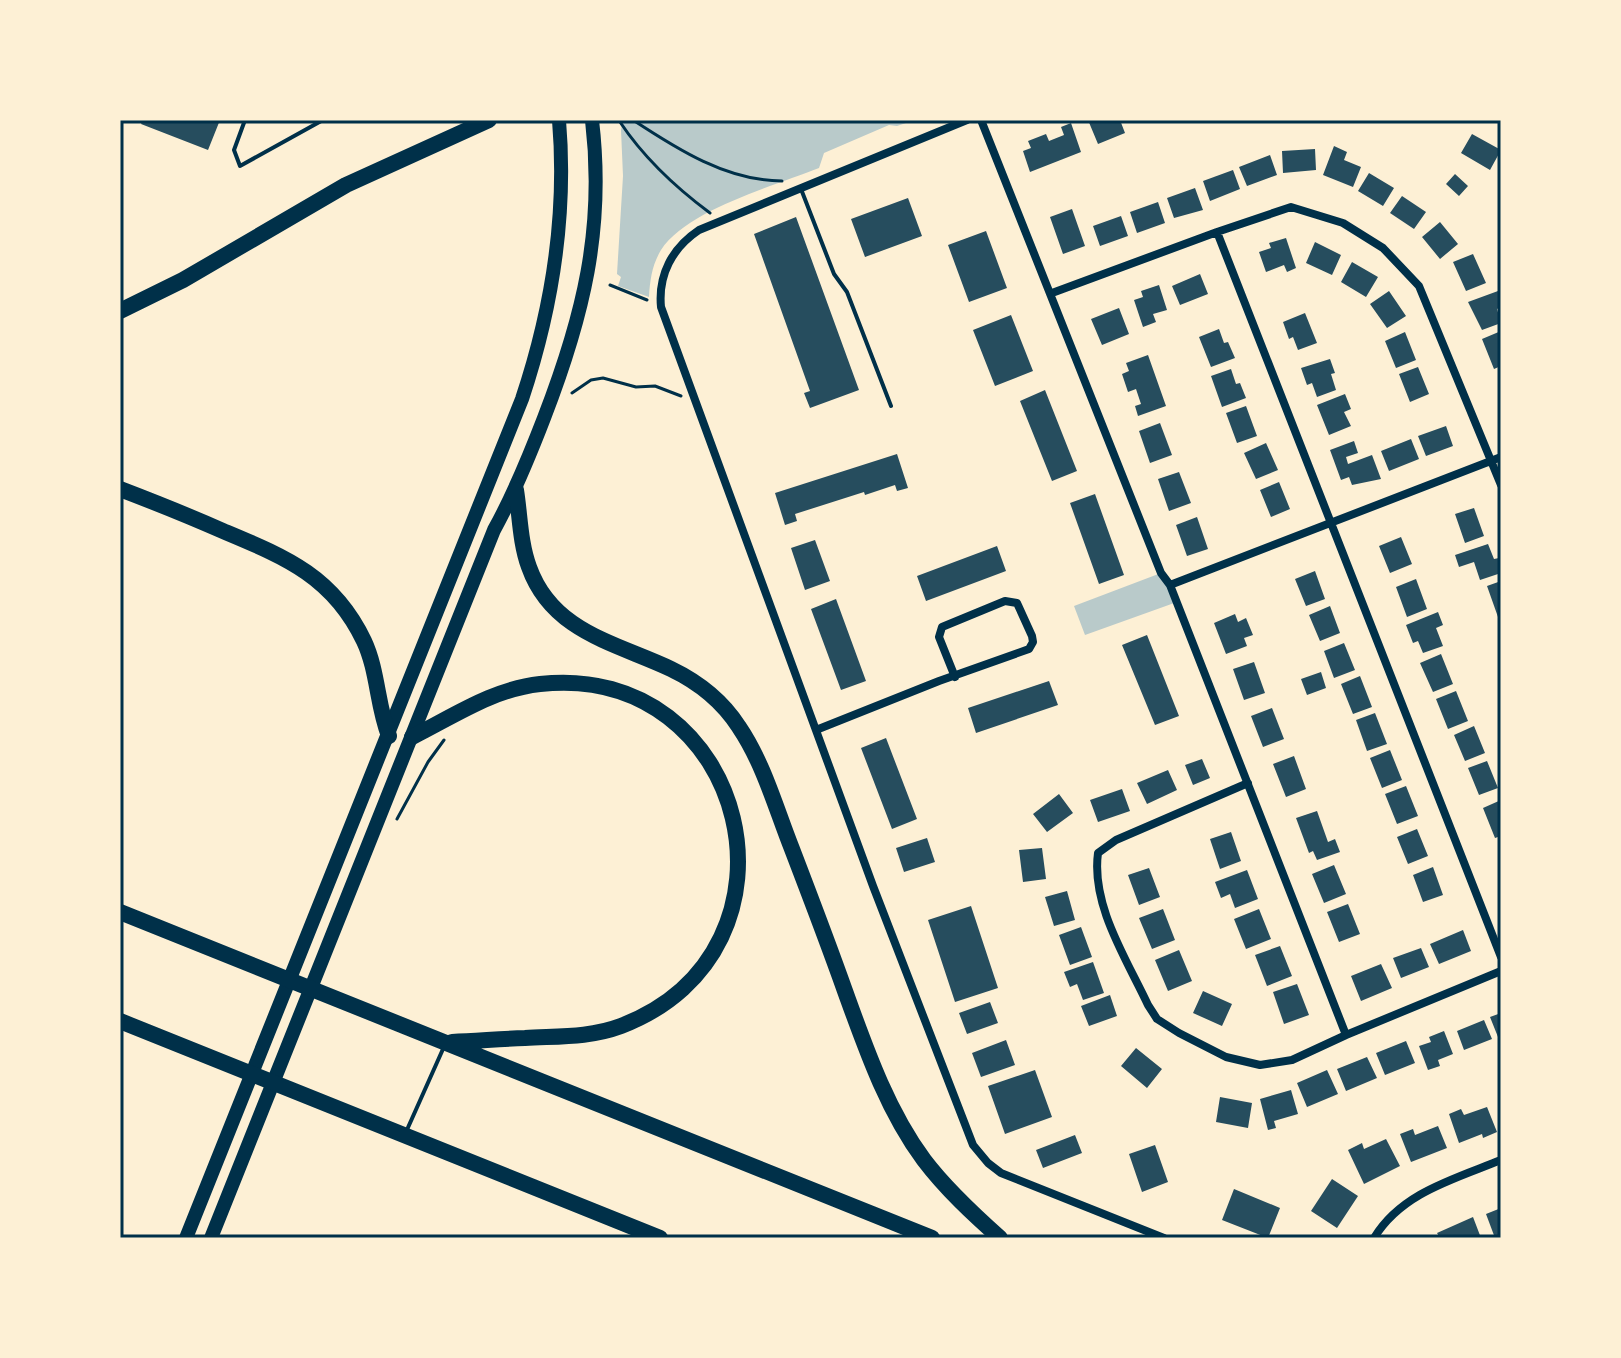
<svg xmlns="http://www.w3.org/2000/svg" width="1621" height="1358" viewBox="0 0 1621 1358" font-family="'IBM Plex Sans',sans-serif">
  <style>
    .green { fill: #b9caca }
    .building { fill: #264d5e }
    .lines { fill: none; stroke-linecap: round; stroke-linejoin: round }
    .path { stroke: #003049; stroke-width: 3 }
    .service { stroke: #003049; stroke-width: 4 }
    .minor { stroke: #003049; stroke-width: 8 }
    .primary { stroke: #003049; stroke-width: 14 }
    .motorway { stroke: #003049; stroke-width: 16 }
    .neatline { fill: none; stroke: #003049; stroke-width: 3 }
  </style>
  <rect width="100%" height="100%" fill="#fdf0d5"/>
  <path class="green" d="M623,120H915L897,126L889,125L824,153L819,168C774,186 687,210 661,250C652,265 650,280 649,297L618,286L621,277L617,274L623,176L621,130Z
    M1161,573L1177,602L1085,635L1074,606Z"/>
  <path class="building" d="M143,120H220L208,150L141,124Z
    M1088,120H1120L1125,133L1098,144Z
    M1071,123L1081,152L1030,172L1023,151L1031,148L1028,141L1046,134L1049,141L1064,135L1061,127Z
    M1472,134L1501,150L1490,170L1461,153Z
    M1334,146L1347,152L1344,160L1361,167L1353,187L1323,175Z
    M1315,149L1316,170L1283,173L1282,151Z
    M1270,155L1277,175L1247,186L1239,167Z
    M1233,170L1240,189L1210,201L1203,181Z
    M1369,173L1394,188L1383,206L1358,191Z
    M1455,174L1468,186L1459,196L1446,184Z
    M1195,188L1203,210L1174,218L1167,198Z
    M1402,196L1426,212L1414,229L1390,213Z
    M908,198L922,236L865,257L851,219Z
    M1158,202L1165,223L1137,233L1130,212Z
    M1072,209L1085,246L1063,254L1050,217Z
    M1121,216L1128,236L1100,246L1093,226Z
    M796,217L859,390L810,408L804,393L810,391L754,234Z
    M1440,222L1458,244L1440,259L1422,237Z
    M986,231L1007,288L969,302L948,245Z
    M1286,238L1296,268L1287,272L1284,265L1266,272L1259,252L1271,248L1269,243Z
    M1315,242L1341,255L1332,275L1306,263Z
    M1473,254L1486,283L1466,291L1453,262Z
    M1352,262L1378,277L1366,297L1341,282Z
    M1200,274L1208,294L1180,305L1172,286Z
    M1159,285L1167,310L1153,314L1156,322L1143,327L1134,300L1143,297L1141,291Z
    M1389,291L1406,316L1387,328L1370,304Z
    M1498,291L1501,307L1497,309L1501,323L1482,330L1468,302Z
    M1119,308L1129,334L1102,345L1091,319Z
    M1305,313L1317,343L1298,350L1293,337L1289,339L1283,322Z
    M1011,315L1033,371L995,386L973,330Z
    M1219,329L1224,343L1228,342L1235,358L1211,367L1199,337Z
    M1501,331V366L1494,369L1482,339Z
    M1405,332L1416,360L1396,368L1385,341Z
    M1148,355L1166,406L1138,416L1135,406L1141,404L1136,389L1128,392L1122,374L1129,371L1126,363Z
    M1330,359L1335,373L1331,374L1336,390L1317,397L1312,383L1307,385L1301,368Z
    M1418,367L1429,394L1410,402L1399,374Z
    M1231,369L1236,384L1240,383L1246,398L1222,407L1211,376Z
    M1045,390L1077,471L1052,481L1020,401Z
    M1345,394L1351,409L1344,412L1351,426L1329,435L1317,405Z
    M1246,406L1257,436L1237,443L1226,413Z
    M1160,423L1172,455L1150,463L1139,431Z
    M1446,426L1453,446L1426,456L1418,436Z
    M1411,439L1419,459L1389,471L1381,451Z
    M1354,441L1358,453L1346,457L1348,464L1372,455L1381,479L1352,485L1349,477L1341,480L1330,450Z
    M1266,443L1278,470L1256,479L1244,453Z
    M897,454L908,488L897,491L895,485L865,495L864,492L795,514L797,521L785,525L775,493Z
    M1179,472L1191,503L1169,511L1158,479Z
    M1279,482L1290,509L1271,517L1260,490Z
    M1095,494L1124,575L1099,584L1070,503Z
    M1474,508L1484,536L1465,543L1455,514Z
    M1197,517L1208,549L1187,556L1176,525Z
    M1401,537L1412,564L1390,573L1379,546Z
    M815,540L830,581L805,590L791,548Z
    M1488,544L1494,559L1499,558L1501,573L1480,580L1474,562L1459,567L1455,555Z
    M997,546L1006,571L926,601L917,576Z
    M1315,571L1325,599L1306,606L1295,579Z
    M1416,579L1427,609L1407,617L1396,587Z
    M1501,581V616L1498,617L1487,586Z
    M836,599L866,681L841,690L811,609Z
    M1330,606L1340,633L1320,641L1309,615Z
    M1438,612L1443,625L1436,628L1443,646L1423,653L1418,641L1413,643L1406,625Z
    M1235,614L1238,622L1246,618L1253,635L1244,638L1247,646L1226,654L1214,623Z
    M1147,635L1179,716L1155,725L1122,645Z
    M1344,643L1355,670L1334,678L1324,651Z
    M1441,654L1453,684L1433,692L1420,663Z
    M1254,662L1265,693L1244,700L1233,669Z
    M1321,672L1326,688L1307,695L1301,679Z
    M1360,676L1372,707L1353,714L1341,684Z
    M1049,681L1058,705L976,733L968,708Z
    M1456,691L1468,721L1448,729L1436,699Z
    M1272,708L1284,739L1263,747L1251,716Z
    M1375,713L1387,744L1367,751L1356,720Z
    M1474,726L1485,753L1465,761L1454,735Z
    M886,738L917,819L892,829L861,748Z
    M1390,750L1402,780L1382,788L1370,758Z
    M1294,756L1306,789L1286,797L1273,764Z
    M1202,759L1210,778L1193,785L1185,765Z
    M1487,761L1498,788L1479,795L1468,768Z
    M1168,770L1177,790L1147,804L1137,783Z
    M1406,786L1418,816L1397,824L1385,794Z
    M1122,789L1130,811L1098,822L1090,800Z
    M1059,794L1073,813L1047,832L1033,814Z
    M1501,800V836L1495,838L1483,808Z
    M1317,811L1328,842L1335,839L1340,852L1317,860L1313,851L1309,853L1296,818Z
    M1417,829L1428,856L1408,864L1397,837Z
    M1231,832L1241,861L1220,869L1210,839Z
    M927,838L935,862L904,872L896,848Z
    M1042,848L1046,879L1023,882L1019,850Z
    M1334,865L1346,894L1324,903L1312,874Z
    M1433,867L1443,895L1423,902L1413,875Z
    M1149,868L1160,897L1139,905L1128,875Z
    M1247,870L1258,899L1235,908L1230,894L1221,898L1215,882Z
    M1067,891L1075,920L1054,926L1045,897Z
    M1348,904L1360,934L1339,942L1327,912Z
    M971,906L998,988L955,1002L928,920Z
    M1163,909L1175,940L1152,949L1139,918Z
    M1259,909L1271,939L1246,949L1234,919Z
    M1081,927L1092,957L1070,965L1059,935Z
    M1463,930L1471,951L1439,964L1430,944Z
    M1280,946L1292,976L1267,986L1255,955Z
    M1421,948L1429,967L1401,978L1393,958Z
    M1179,950L1192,981L1168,991L1155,960Z
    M1093,962L1104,993L1083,1000L1077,984L1070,987L1064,972Z
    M1381,964L1392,988L1361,1001L1351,976Z
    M1297,984L1309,1015L1284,1024L1273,992Z
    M1203,991L1232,1004L1222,1026L1193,1013Z
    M1110,995L1117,1016L1089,1026L1081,1006Z
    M990,1002L998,1023L967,1034L959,1013Z
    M1501,1013V1036L1498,1037L1490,1017Z
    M1484,1020L1492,1039L1464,1050L1457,1031Z
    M1444,1031L1453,1054L1438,1060L1440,1066L1428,1070L1419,1046L1431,1042L1429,1037Z
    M1006,1040L1015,1065L981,1077L972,1053Z
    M1406,1041L1415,1063L1385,1075L1376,1053Z
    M1136,1048L1162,1069L1147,1088L1121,1066Z
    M1367,1057L1377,1078L1346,1091L1337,1069Z
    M1035,1070L1052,1117L1005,1134L988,1086Z
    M1327,1070L1338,1094L1307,1107L1297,1083Z
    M1291,1090L1298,1114L1274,1121L1276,1128L1268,1130L1260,1099Z
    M1220,1097L1252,1103L1248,1128L1216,1122Z
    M1487,1107L1497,1132L1483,1138L1482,1134L1459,1143L1449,1114L1461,1109L1464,1115Z
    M1438,1126L1447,1148L1411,1162L1400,1134L1413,1129L1415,1135Z
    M1075,1135L1082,1153L1043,1168L1036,1150Z
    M1386,1139L1400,1166L1364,1184L1348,1150L1362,1143L1364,1149Z
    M1155,1145L1168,1182L1142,1192L1129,1154Z
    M1332,1179L1358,1196L1337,1228L1311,1211Z
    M1234,1189L1280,1208L1268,1238L1222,1220Z
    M1501,1208V1237L1495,1238L1486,1214Z
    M1473,1217L1481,1238H1440L1437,1233Z"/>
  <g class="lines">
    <path class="path" d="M633,120C677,149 727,181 782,181
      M620,122C644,158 675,187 710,213
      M610,285L647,300
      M572,393L591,380L603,378L636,387L655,386L681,396
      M397,819L428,762L444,740"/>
    <path class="service" d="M245,120L234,150L240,166L323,120
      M801,189L834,274L847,292L891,406
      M406,1132L443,1049"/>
    <path class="minor" d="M967,120L699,230C672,248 658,275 661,307L873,886L973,1145L988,1163L1001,1173L1164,1238
      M981,120L1161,573L1170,585L1346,1035
      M1217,232L1501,957
      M1052,293L1217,232L1291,207L1343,223L1383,248L1419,286L1501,485
      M1170,585L1501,457
      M816,730L939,681L1029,649L1033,642L1032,636L1017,603L1005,601L942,627L939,637L955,677
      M1248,783L1116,840L1098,853C1091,905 1126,958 1148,1005L1157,1019L1179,1033L1226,1057L1260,1065L1292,1060L1346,1035L1501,971
      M1374,1238C1401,1193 1454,1179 1501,1160"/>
    <path class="primary" d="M186,1238L522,399C552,309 567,215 559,120
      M211,1238L494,530C514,494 529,457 544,418C583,317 605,229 592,120"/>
    <path class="motorway" d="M120,311L183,280L346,185L489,120
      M120,489C154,502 189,516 223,531C285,557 333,576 364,641C378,671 377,705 389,736
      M516,490C520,515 520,543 529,567C552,632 616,643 671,669C698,682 723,702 739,727C764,764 776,809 792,849C810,896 828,943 845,991C866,1049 887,1110 924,1160C946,1189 973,1214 1000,1238
      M412,737C454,716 493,689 540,684C748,661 819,950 621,1026C589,1038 557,1036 525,1038C500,1039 476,1041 452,1042
      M120,912L932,1238
      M120,1021L660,1238"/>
  </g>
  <rect width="1621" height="1358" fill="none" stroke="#fdf0d5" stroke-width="244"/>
  <rect x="122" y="122" width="1377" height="1114" class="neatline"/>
</svg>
